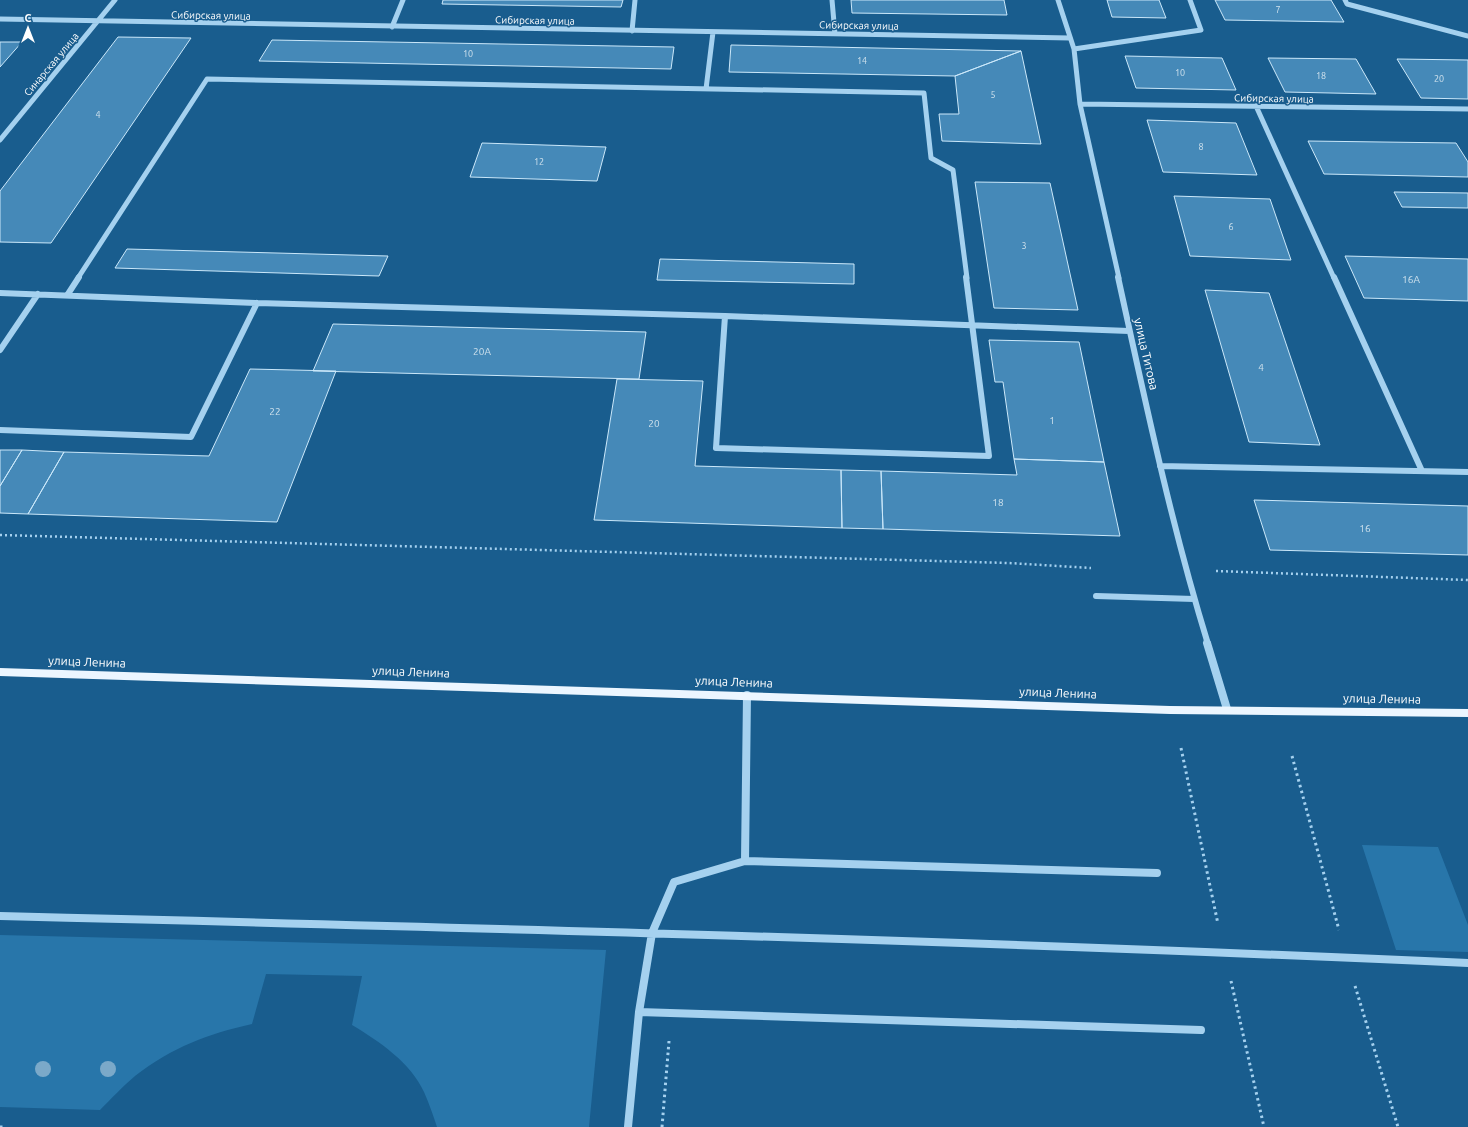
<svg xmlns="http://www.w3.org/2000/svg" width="1468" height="1127" viewBox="0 0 1468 1127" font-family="Ubuntu,sans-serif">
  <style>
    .green { fill: #2876aa }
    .building { fill: #4589b8; stroke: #cbe8fa }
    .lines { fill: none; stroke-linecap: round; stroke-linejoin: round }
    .path-far1 { stroke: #a5d1ef; stroke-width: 2.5; stroke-dasharray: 2 3; stroke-linecap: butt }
    .path { stroke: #a5d1ef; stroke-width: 3; stroke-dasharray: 2.5 3.5; stroke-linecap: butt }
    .minor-far2 { stroke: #a5d1ef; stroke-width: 5 }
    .minor-far1 { stroke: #a5d1ef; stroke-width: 6 }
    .minor { stroke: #a5d1ef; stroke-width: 8 }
    .major { fill: #ecf6ff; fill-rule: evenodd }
    .tree { fill: #7ba9c9 }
    .labels { text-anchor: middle; stroke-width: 3; stroke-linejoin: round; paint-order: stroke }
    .far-number-label { font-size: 9px; fill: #d0e2ed }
    .far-street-label { font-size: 10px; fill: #fff; stroke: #195d8e }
    .number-label { font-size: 10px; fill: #d0e2ed }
    .street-label { font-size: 12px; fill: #fff; stroke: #195d8e }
  </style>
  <rect width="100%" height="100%" fill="#195d8e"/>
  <path class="green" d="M1362,845L1438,847L1468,925V952L1396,950Z
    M0,935L606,950L589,1127H437C433,1115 429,1103 424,1092C411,1063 379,1041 352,1025L362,976L266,974L252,1024C207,1034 173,1047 135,1076C123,1086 111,1099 100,1110L0,1107Z"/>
  <path class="building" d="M443,0H623L621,7L442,4Z
    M851,0H1004L1007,15L852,13Z
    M1107,0H1159L1166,18L1112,17Z
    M1215,0H1331L1344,22L1225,20Z
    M118,37L191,38L51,243L0,242V191Z
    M272,40L674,47L671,69L259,61Z
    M0,42H22L0,67Z
    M731,45L1021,51L955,76L729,72Z
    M1021,51L1041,144L942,141L939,114H959L955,76Z
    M1125,56L1222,58L1236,90L1136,88Z
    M1268,58L1356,59L1376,94L1285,92Z
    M1397,59L1468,60V99L1421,98Z
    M1147,120L1236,123L1257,175L1163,172Z
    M1308,141L1456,143L1468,162V177L1324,174Z
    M482,143L606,147L597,181L470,177Z
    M975,182L1050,183L1078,310L994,308Z
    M1394,192L1468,193V208L1402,207Z
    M1174,196L1270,199L1291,260L1190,256Z
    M127,249L388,256L379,276L115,268Z
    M1345,256L1468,259V301L1364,298Z
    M660,259L854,264V284L657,280Z
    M1205,290L1269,293L1320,445L1249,442Z
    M333,324L646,332L639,379L313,371Z
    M989,340L1079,342L1104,462L1014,459L1003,382H995Z
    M250,369L336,371L277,522L28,514L64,452L209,456Z
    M617,379L703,381L695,466L841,470L842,528L594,520Z
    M0,450H22L0,486Z
    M22,450L64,452L28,514L0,513V486Z
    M1014,459L1104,462L1120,536L883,529L881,471L1017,475Z
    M841,470L881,471L883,529L842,528Z
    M1254,500L1468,506V555L1270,550Z"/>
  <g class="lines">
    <path class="path-far1" d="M0,535L1009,563L1091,568
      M1216,571L1468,580"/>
    <path class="path" d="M1181,748L1218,924
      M1292,756L1339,930
      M1231,981L1264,1127
      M1355,986L1398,1127
      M0,1127H4
      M662,1127L669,1041"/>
    <path class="minor-far2" d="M832,0L835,34
      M1058,0L1074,49L1080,104L1119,278
      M1345,0L1347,4L1468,36
      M0,19L1070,38
      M392,27L403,0
      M632,31L635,0
      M1074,49L1201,30L1190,0
      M706,89L713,32
      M1080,104L1468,109
      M1256,106L1334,278
      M0,140L115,0
      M78,278L207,79L924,93L931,158L953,170L967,278"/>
    <path class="minor-far1" d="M1118,277C1145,400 1171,524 1208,644
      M1334,277L1422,471
      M0,293L257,303L725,316L716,448L989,456L966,277
      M68,294L79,277
      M725,316L1129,331
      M0,350L38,294
      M0,430L191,437L257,303
      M1160,466L1468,472
      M1096,596L1194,599"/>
    <path class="minor" d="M1207,643L1227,709
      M745,861L747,695
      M0,916C489,928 979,941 1468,963
      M639,1012L1201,1030
      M628,1127L639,1012L652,933L674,882L745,861L1157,873"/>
    <path class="major" d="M0,668L1170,706L1468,709V717L1170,714L0,676Z"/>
  </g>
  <g class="tree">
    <circle cx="43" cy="1069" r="8"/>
    <circle cx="108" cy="1069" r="8"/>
  </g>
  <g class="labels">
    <g class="far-number-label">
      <text x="1278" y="13">7</text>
      <text x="468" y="57">10</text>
      <text x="862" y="64">14</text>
      <text x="1180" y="76">10</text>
      <text x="1321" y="79">18</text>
      <text x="1439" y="82">20</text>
      <text x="993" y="98">5</text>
      <text x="98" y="118">4</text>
      <text x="1201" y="150">8</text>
      <text x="539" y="165">12</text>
      <text x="1231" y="230">6</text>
      <text x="1024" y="249">3</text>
    </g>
    <g class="far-street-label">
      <text transform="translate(211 15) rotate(1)" y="4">Сибирская улица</text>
      <text transform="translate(535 20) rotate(1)" y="4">Сибирская улица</text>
      <text transform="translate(859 25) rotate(1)" y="4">Сибирская улица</text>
      <text transform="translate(51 64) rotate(-50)" y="4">Синарская улица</text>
      <text transform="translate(1274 98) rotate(1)" y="4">Сибирская улица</text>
    </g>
    <g class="number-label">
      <text x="1411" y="283">16А</text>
      <text x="482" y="355">20А</text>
      <text x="1261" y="371">4</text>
      <text x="275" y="415">22</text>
      <text x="1052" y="424">1</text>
      <text x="654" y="427">20</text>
      <text x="998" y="506">18</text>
      <text x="1365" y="532">16</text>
    </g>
    <g class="street-label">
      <text transform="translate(1146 354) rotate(77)" y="4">улица Титова</text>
      <text transform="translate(87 662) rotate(2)" y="4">улица Ленина</text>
      <text transform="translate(411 672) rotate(2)" y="4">улица Ленина</text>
      <text transform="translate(734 682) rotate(2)" y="4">улица Ленина</text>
      <text transform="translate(1058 693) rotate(2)" y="4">улица Ленина</text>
      <text transform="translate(1382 699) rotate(1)" y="4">улица Ленина</text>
    </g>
  </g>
  <g transform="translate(28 28)" stroke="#195d8e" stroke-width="3" paint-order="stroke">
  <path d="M0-3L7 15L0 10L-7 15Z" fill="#ffffff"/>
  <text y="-6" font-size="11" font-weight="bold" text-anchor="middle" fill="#ffffff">С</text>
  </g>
</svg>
